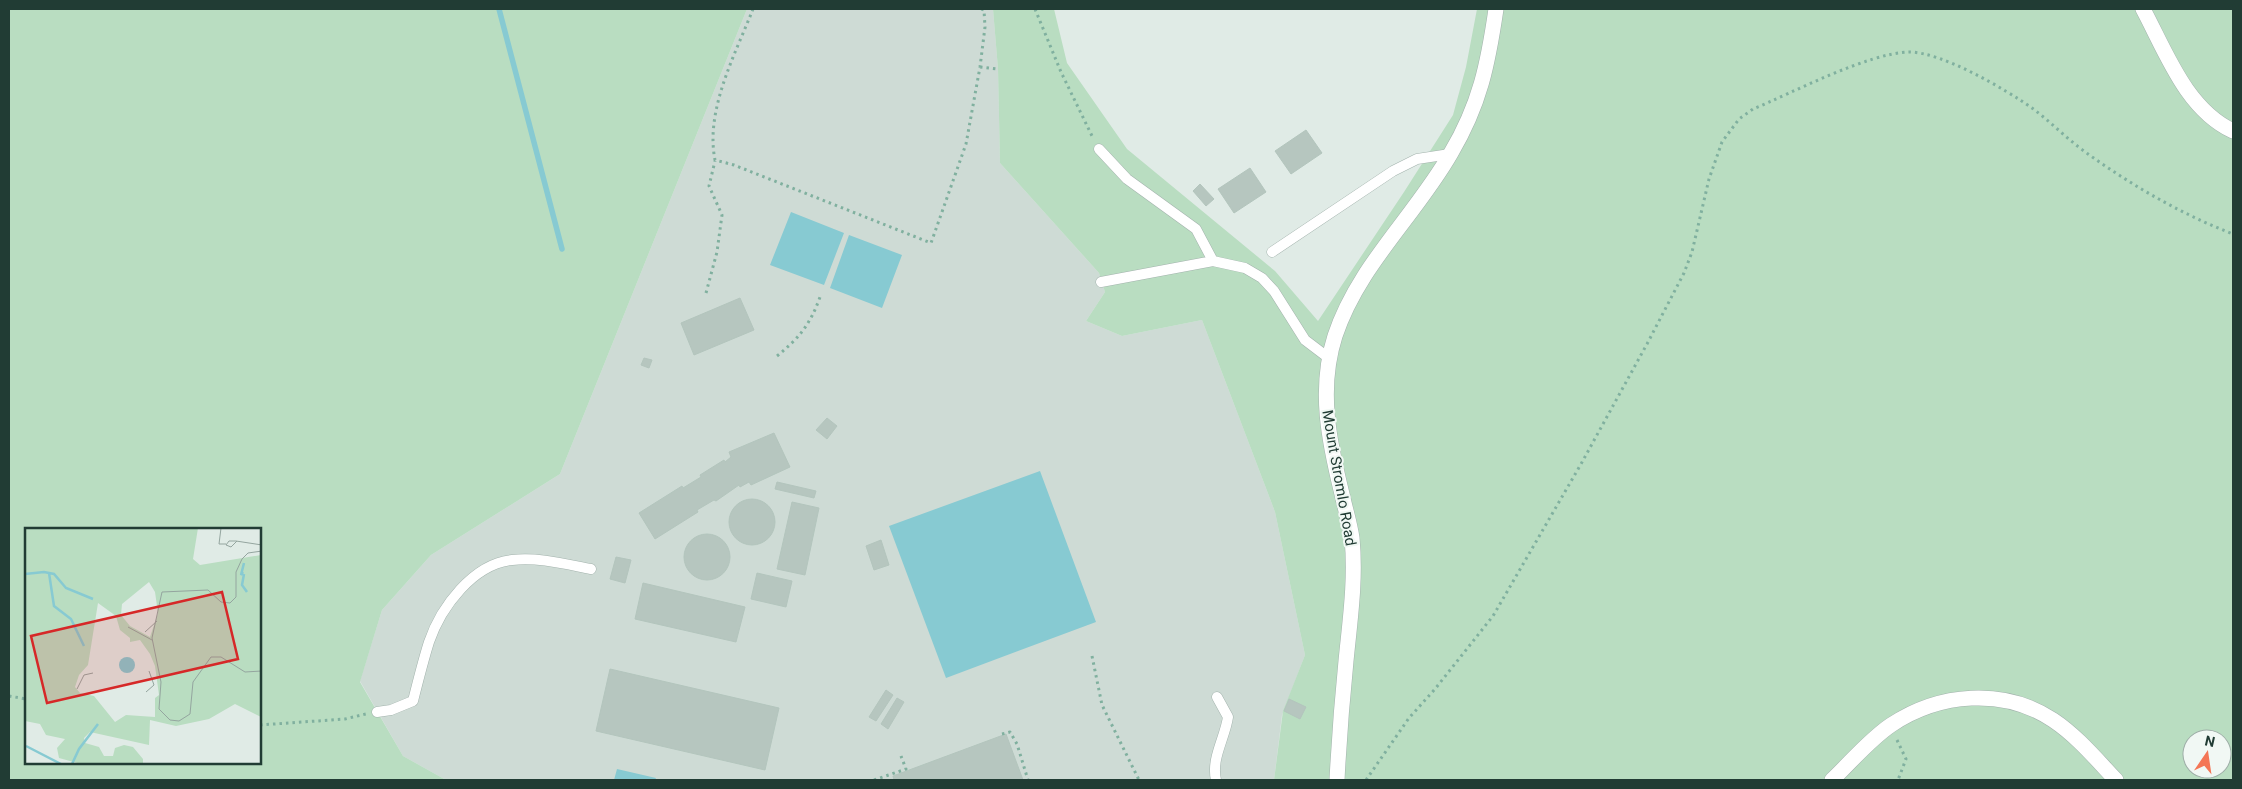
<svg xmlns="http://www.w3.org/2000/svg" width="2242" height="789" viewBox="0 0 2242 789" font-family="Roboto,sans-serif">
  <style>
    .built { fill: #cedbd5 }
    .green { fill: #b9ddc1; fill-rule: evenodd }
    .water { fill: #87cad2 }
    .lines { fill: none; stroke-linecap: round; stroke-linejoin: round }
    .stream { stroke: #87cad2; stroke-width: 5.5 }
    .building { fill: #b6c6bf; stroke: #b3c5bd }
    .service-casing { stroke: #a3b3ad; stroke-width: 11 }
    .minor-casing { stroke: #a3b3ad; stroke-width: 16 }
    .path { stroke: #80b09f; stroke-width: 3; stroke-dasharray: 2.5 4; stroke-linecap: butt }
    .service { stroke: #fff; stroke-width: 10 }
    .minor { stroke: #fff; stroke-width: 15 }
    .labels { text-anchor: middle; stroke-width: 4; stroke-linejoin: round; paint-order: stroke }
    .street-label { font-size: 15px; fill: #213c34; stroke: #f1f8f4 }
    .inset-river { fill: none; stroke: #87cad2; stroke-width: 2.5 }
    .inset-road { fill: none; stroke: #94a59f; stroke-width: 1 }
    .view { fill: #d62828; fill-opacity: 0.15; stroke: #d62828; stroke-width: 2.5 }
    .inset-edge { fill: none; stroke: #213c34; stroke-width: 2.5 }
  </style>
  <rect width="100%" height="100%" fill="#e0ebe6"/>
  <path class="built" d="M747,9H993L998,69L1000,163L1099,273L1105,292L1086,321L1122,336L1202,320L1275,512L1305,655L1282,715L1274,780H446L403,756L360,681L382,610L431,555L560,474Z"/>
  <path class="green" d="M9,9H747L560,474L431,555L382,610L360,682L403,756L446,780H9ZM26,529H260V763H26Z
    M993,9H1054L1067,63L1127,149L1275,271L1318,321L1404,192L1453,115L1466,67L1477,9H2233V780H1274L1283,711L1305,655L1275,512L1202,320L1122,336L1086,321L1105,292L1099,273L1000,163L998,69ZM2192,739H2222V769H2192Z"/>
  <path class="water" d="M791,212L844,233L824,285L770,265Z
    M849,235L902,255L882,308L830,288Z
    M1040,471L1096,622L946,678L889,526Z
    M617,769L656,778L655,780H614Z"/>
  <g class="lines">
    <path class="stream" d="M499,9L562,249"/>
  </g>
  <path class="building" d="M1306,130L1322,153L1291,174L1275,151Z
    M1250,168L1266,192L1234,213L1218,189Z
    M1200,184L1214,199L1206,206L1193,191Z
    M740,298L754,330L694,355L681,323Z
    M644,358L652,360L649,368L641,365Z
    M827,418L837,426L827,439L816,430Z
    M774,433L790,467L751,485L749,482L740,487L739,485L716,501L714,500L697,510L698,512L655,539L639,513L682,486L683,488L701,477L700,475L724,460L725,462L731,457L729,452Z
    M777,482L816,491L814,498L775,489Z
    M729 522a23 23 0 1 1 46 0a23 23 0 1 1-46 0Z
    M792,502L819,508L805,575L777,569Z
    M684 557a23 23 0 1 1 46 0a23 23 0 1 1-46 0Z
    M881,540L889,565L874,570L866,546Z
    M616,557L631,560L625,583L610,579Z
    M757,573L792,581L786,607L751,599Z
    M643,583L745,607L736,642L635,619Z
    M610,669L779,708L765,770L596,731Z
    M886,690L893,695L876,721L869,717Z
    M897,698L904,702L888,729L881,724Z
    M1289,699L1306,707L1300,719L1284,711Z
    M1006,734L1023,780H894L893,776Z"/>
  <g class="lines">
    <defs>
      <path id="service" d="M1099,149L1127,179L1196,229L1213,261
        M1272,252L1393,171L1417,159L1450,154
        M1101,282L1213,261L1245,268L1262,278L1274,291L1305,340L1330,359
        M377,712L391,710L413,701C418,681 423,661 429,642C441,607 473,564 512,560C538,557 565,564 591,569
        M1216,780C1211,758 1225,738 1228,717L1217,697"/>
      <path id="minor" d="M2143,9C2166,52 2186,109 2233,131
        M1337,780C1339,741 1342,701 1346,661C1350,620 1356,580 1352,538C1350,524 1345,508 1342,494C1329,442 1318,389 1335,336C1358,266 1415,216 1451,153C1480,104 1488,64 1496,9
        M1832,780C1851,762 1869,740 1891,725C1939,693 2003,687 2053,720C2077,736 2096,759 2116,780"/>
    </defs>
    <use href="#service" class="service-casing"/>
    <use href="#minor" class="minor-casing"/>
    <path class="path" d="M753,9C735,55 705,110 715,160L734,165L931,243L966,144L980,67L985,27L984,10L981,9
      M1035,9L1061,72L1093,138
      M980,67L998,69
      M706,293L717,252L722,215L709,186L715,161
      M777,356C799,338 810,325 820,297
      M1092,656L1102,705L1139,780
      M9,696L26,699
      M260,725L345,719L366,714
      M1002,734L1010,732L1017,744L1028,780
      M1897,740L1906,759L1898,780
      M874,780L906,769L901,756
      M1366,780L1409,718L1435,689L1493,616L1581,464L1647,344L1684,273L1692,252L1709,179L1722,142L1739,119L1753,109C1792,93 1868,53 1909,52C1942,52 2005,89 2032,108C2051,122 2068,140 2088,154C2133,186 2181,214 2233,234"/>
    <use href="#service" class="service"/>
    <use href="#minor" class="minor"/>
  </g>
  <g class="labels">
    <g class="street-label">
      <text transform="translate(1339 478) rotate(80)" y="5">Mount Stromlo Road</text>
    </g>
  </g>
  <g transform="translate(25 528)">
    <rect width="236" height="236" fill="#e0ebe6"/>
    <path d="M0,0H173L168,31L175,37L236,27V189L210,176L184,191L151,198L125,192L124,217L65,204L59,210L60,215L74,219L79,228H88L90,220L99,217L108,219L118,231V236H56L34,230L32,220L40,211L21,207L15,196L0,193ZM124,54L130,64L133,85L125,109L105,98L96,87L97,76ZM73,75L91,88L95,102L105,110V114L115,112L125,126L130,138L134,167L130,170V189L101,187L90,194L69,168L55,165L50,159L54,147L63,137Z" fill="#b9ddc1" fill-rule="evenodd"/>
    <path d="M94 137a8 8 0 1 1 16 0a8 8 0 1 1-16 0Z" fill="#87cad2"/>
    <path class="inset-river" d="M218,44L216,47L219,35M24,45L29,78L46,91L59,118M0,46L19,44L29,46L41,60L68,71M219,46L217,57L222,64M1,218L36,236M47,236L54,221L73,196"/>
    <path class="inset-road" d="M196,0L194,16H201M212,13L206,19L201,17L204,13H211L237,17M237,23L223,25L217,31L211,44V69L205,75L196,74L183,62L137,64L127,110L136,154L134,181L145,192L154,193L165,186L168,154L186,129H196L220,144L237,143M103,99L127,112M120,104L132,93M52,161L59,147L68,145M121,164L129,157L124,143"/>
    <path class="view" d="M197,64L213,131L22,175L6,108Z"/>
    <rect width="236" height="236" class="inset-edge"/>
  </g>
  <rect width="2242" height="789" fill="none" stroke="#213c34" stroke-width="20"/>
  <g transform="translate(2207 754) rotate(13)"><circle r="24" fill="#f1f8f4" stroke="#9eada7"/>
  <path d="M0-4L9 19L0 12L-9 19Z" fill="#f47655"/>
  <text y="-8" font-size="14" font-weight="bold" text-anchor="middle" fill="#213c34">N</text>
  </g>
</svg>
